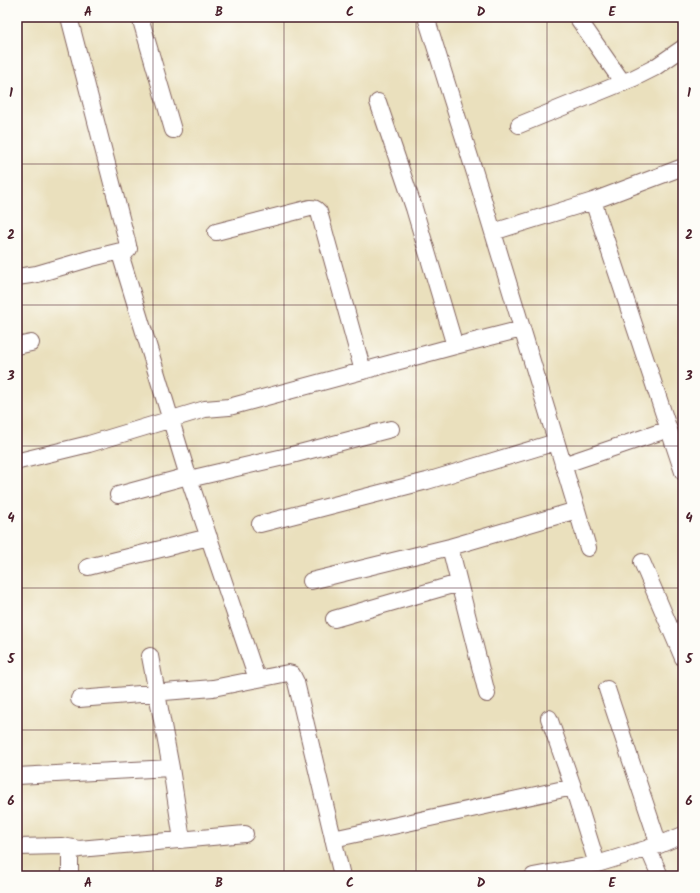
<svg xmlns="http://www.w3.org/2000/svg" width="700" height="893" viewBox="0 0 700 893" font-family="Kalam,sans-serif">
  <style>
    .lines { fill: none; stroke-linecap: round; stroke-linejoin: round }
    .minor-casing { stroke: #82635e; stroke-width: 18 }
    .minor { stroke: #fff; stroke-width: 16 }
    .grid { fill: none; stroke: #4a1f2b; stroke-width: 1; stroke-opacity: 0.55 }
    .neatline { fill: none; stroke: #4a1f2b; stroke-width: 1.5 }
    .grid-label { font-size: 13px; text-anchor: middle; font-weight: bold; fill: #4a1f2b }
  </style>
  <rect width="100%" height="100%" fill="#fdfcf7"/>
  <filter id="ink" filterUnits="userSpaceOnUse"><feTurbulence type="fractalNoise" baseFrequency=".025" numOctaves="2"/><feDisplacementMap in="SourceGraphic" scale="8" xChannelSelector="R" yChannelSelector="G"/><feConvolveMatrix kernelMatrix="1 2 1 2 8 2 1 2 1" color-interpolation-filters="sRGB"/></filter>
  <filter id="wash" filterUnits="userSpaceOnUse"><feTurbulence type="fractalNoise" baseFrequency=".012" numOctaves="4" result="noise"/><feDisplacementMap in="SourceGraphic" scale="16" xChannelSelector="R" yChannelSelector="G"/><feGaussianBlur stdDeviation="0.9" result="paint"/><feColorMatrix in="noise" values="0 0 0 0 0 0 0 0 0 0 0 0 0 0 0 0 0 1.4 0 .05"/><feComposite in="paint" operator="in"/></filter>
  <g filter="url(#wash)">
    <rect width="100%" height="100%" fill="#eae0bd"/>
  </g>
  <g filter="url(#ink)">
    <g class="lines">
      <defs>
        <path id="minor" d="M69,17L128,245C129,253 122,254 122,260L188,476L257,679
          M140,17L173,130
          M426,17L479,186L577,510L588,548
          M577,17L623,83
          M519,125L634,78L654,68L683,48
          M593,201L683,472
          M216,232L310,208C314,208 316,208 319,212L363,371
          M493,232L593,201L683,167
          M17,277L37,274L92,258L129,249
          M17,346L31,343
          M455,346L522,329
          M19,461L89,444L205,409L229,407L455,346L414,208L378,102
          M563,465L669,429
          M189,479L288,456L391,429
          M118,495L188,476
          M260,524L427,481L556,442
          M450,547L487,694
          M642,562L683,658
          M88,567L209,537
          M311,581L450,547L577,510
          M334,619L459,583
          M150,656L171,768L182,840
          M607,689L659,845
          M79,699L213,688L288,673L292,674L296,682L342,876
          M549,718L573,787L597,864
          M17,776L171,768
          M333,839L573,787
          M17,847L62,846L79,849
          M648,848L660,876
          M70,876V854L72,851L79,849L245,834
          M533,876L597,864L659,845L683,835"/>
      </defs>
      <use href="#minor" class="minor-casing"/>
      <use href="#minor" class="minor"/>
    </g>
  </g>
  <path class="grid" d="M153,17V876M284,17V876M416,17V876M547,17V876M17,164H683M17,305H683M17,446H683M17,588H683M17,730H683"/>
  <rect width="700" height="893" fill="none" stroke="#fdfcf7" stroke-width="44"/>
  <rect x="22" y="22" width="656" height="849" class="neatline"/>
  <g class="grid-label">
    <text x="88" y="16">A</text>
    <text x="219" y="16">B</text>
    <text x="350" y="16">C</text>
    <text x="481" y="16">D</text>
    <text x="612" y="16">E</text>
    <text x="11" y="97">1</text>
    <text x="689" y="97">1</text>
    <text x="11" y="239">2</text>
    <text x="689" y="239">2</text>
    <text x="11" y="380">3</text>
    <text x="689" y="380">3</text>
    <text x="11" y="522">4</text>
    <text x="689" y="522">4</text>
    <text x="11" y="663">5</text>
    <text x="689" y="663">5</text>
    <text x="11" y="805">6</text>
    <text x="689" y="805">6</text>
    <text x="88" y="887">A</text>
    <text x="219" y="887">B</text>
    <text x="350" y="887">C</text>
    <text x="481" y="887">D</text>
    <text x="612" y="887">E</text>
  </g>
</svg>
